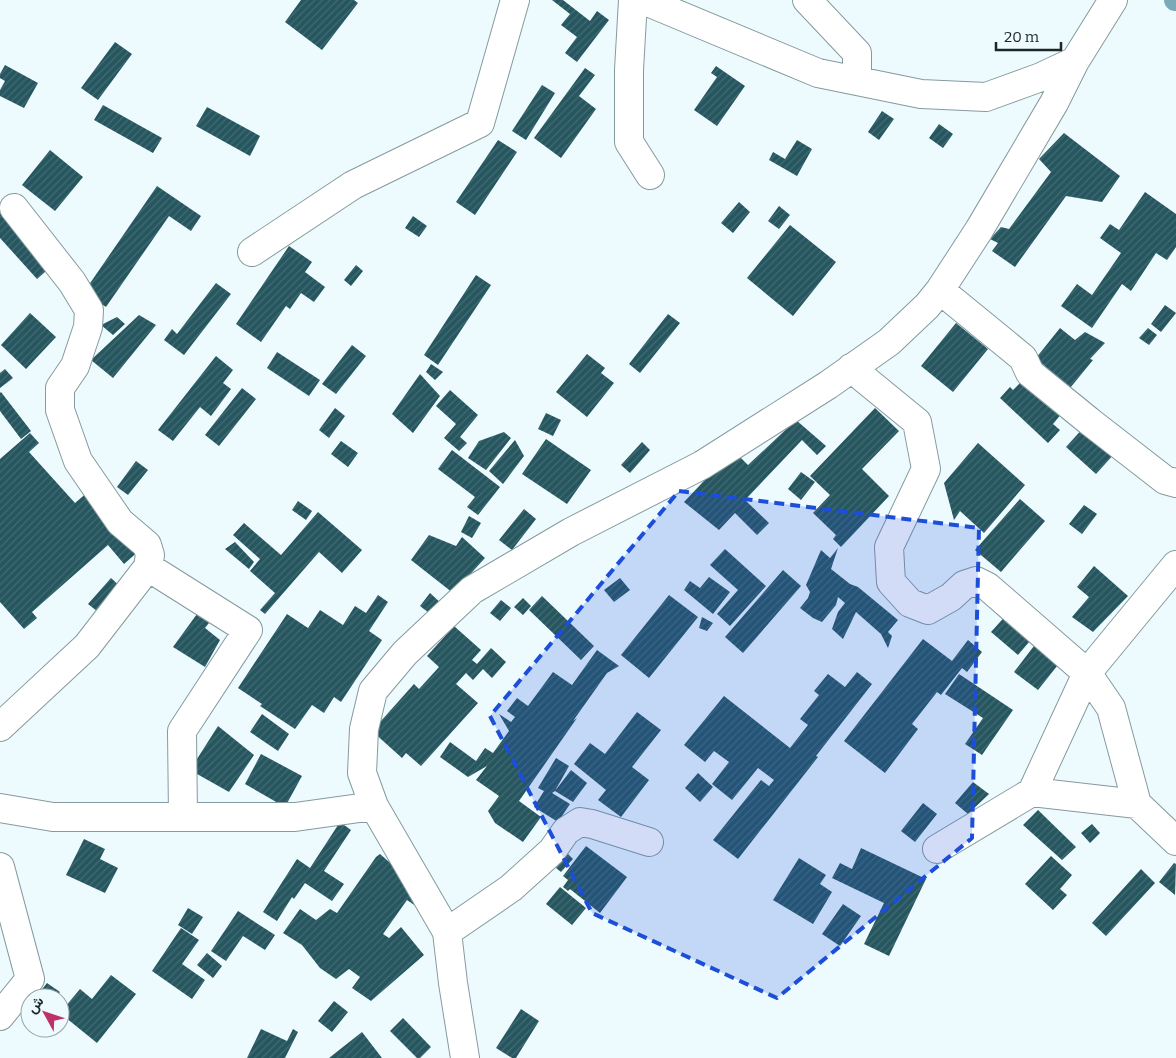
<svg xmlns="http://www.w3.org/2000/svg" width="1176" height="1058" viewBox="0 0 1176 1058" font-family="Bitter,Vazirmatn,serif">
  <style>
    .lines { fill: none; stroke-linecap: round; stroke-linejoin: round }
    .canal { stroke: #7aaab5; stroke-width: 22 }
    .building { fill: url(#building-hatch) }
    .minor-casing { stroke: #859a9e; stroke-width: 30 }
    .minor { stroke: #fff; stroke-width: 28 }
    .marked { fill: #1d4ed8; fill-opacity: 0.2; stroke: #1d4ed8; stroke-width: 4; stroke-dasharray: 10 6; stroke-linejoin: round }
  </style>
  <defs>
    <pattern id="building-hatch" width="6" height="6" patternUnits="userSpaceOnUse" patternTransform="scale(1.25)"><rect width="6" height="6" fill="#26565f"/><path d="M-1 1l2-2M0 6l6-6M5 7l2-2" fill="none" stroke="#446b72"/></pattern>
  </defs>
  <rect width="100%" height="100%" fill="#edfbfe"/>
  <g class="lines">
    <path class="canal" d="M1175,0H1176"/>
  </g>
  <path class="building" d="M301,0H354L358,3L322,50L285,22Z
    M552,0H563L590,21L597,11L609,20L577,62L565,53L577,37L561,25L570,14Z
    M115,42L132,54L98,100L81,88Z
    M5,65L38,83L24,108L0,96V90L5,81L0,78V74Z
    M716,66L745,86L717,126L694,110L717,77L711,73Z
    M585,68L595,75L579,96L596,109L561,158L534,138Z
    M542,85L555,93L526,140L512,131Z
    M103,105L162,138L153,153L94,120Z
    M207,107L260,136L250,156L196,126Z
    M882,111L894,119L879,140L868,132Z
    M939,124L953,134L943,148L929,138Z
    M1064,133L1120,176L1102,202L1066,196L1015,267L992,251L998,243L990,239L1001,227L1009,229L1051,172L1039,159Z
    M498,140L517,152L475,215L456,202Z
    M797,140L812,149L797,176L769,160L773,152L785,159Z
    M50,150L83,177L55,211L22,185Z
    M157,186L201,216L191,231L169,216L106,307L84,292Z
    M1145,192L1176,214V247L1167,260L1156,253L1131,291L1122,284L1092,328L1061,306L1077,284L1092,295L1121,253L1100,238L1110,224L1119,230Z
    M739,202L750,212L733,233L721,223Z
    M0,204L54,264L37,279L0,238Z
    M779,206L790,215L779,229L768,221Z
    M413,216L427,226L419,237L405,228Z
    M790,225L836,262L793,316L747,278Z
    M289,246L312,262L305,272L325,287L314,302L301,293L290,309L286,306L261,342L236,324Z
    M356,265L363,271L351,286L344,280Z
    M476,275L491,285L438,365L424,355Z
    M216,283L231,294L184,355L164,340L172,329L177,334Z
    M1165,305L1176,313L1161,332L1151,324Z
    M30,313L56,337L26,369L1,345Z
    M668,314L680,323L640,373L629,364Z
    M139,315L156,325L113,378L91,360Z
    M117,317L125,324L113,335L101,325Z
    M956,323L988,349L953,392L921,366Z
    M1060,328L1075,340L1085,332L1105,343L1090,359L1093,360L1066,393L1040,372L1045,366L1036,358Z
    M1148,328L1157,335L1149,345L1139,338Z
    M352,345L366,356L336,394L322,384Z
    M277,352L320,380L309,396L267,368Z
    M587,354L605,368L601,373L614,383L587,417L556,392Z
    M216,356L233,370L223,383L231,389L211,416L200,407L173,441L158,430Z
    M431,364L443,372L435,380L426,372Z
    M5,369L13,378L0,388V373Z
    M420,374L440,396L413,433L392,414Z
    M1024,379L1062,413L1053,424L1060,430L1048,443L1000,398L1010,387L1013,390Z
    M242,388L256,399L219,446L205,435Z
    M450,390L478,415L460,437L467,443L459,451L444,438L456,424L436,406Z
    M1,392L31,431L21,439L0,411V393Z
    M335,408L345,416L329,438L319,430Z
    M875,408L899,431L862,469L889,496L841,547L833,539L836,535L813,513L830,495L810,476Z
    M546,413L561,420L553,436L538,429Z
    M796,420L826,446L817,455L802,440L745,500L769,523L757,535L735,513L719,530L684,502L733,450L748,465Z
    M1085,426L1115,453L1096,474L1066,447Z
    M504,432L511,438L486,470L468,458L479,441Z
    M30,433L39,443L29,452L75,503L89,491L140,550L124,564L108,545L32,612L37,618L24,629L0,602V459Z
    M546,439L591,470L567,504L522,474Z
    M515,440L524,456L503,484L489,471Z
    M341,441L358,453L348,467L331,454Z
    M642,442L650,450L630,473L621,465Z
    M978,443L1025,485L984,533L960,511L954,520L944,483Z
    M452,450L500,487L478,515L467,507L475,497L438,469Z
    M136,461L148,470L128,495L117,487Z
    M801,472L815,482L801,500L788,489Z
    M1020,499L1045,521L1001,572L975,550Z
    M298,501L312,511L306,520L292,510Z
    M1084,505L1097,514L1082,534L1069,524Z
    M524,509L536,519L512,550L499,540Z
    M318,512L362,550L342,573L319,552L265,614L260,610L275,593L250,571L260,559L233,535L244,523L281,555Z
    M469,516L481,523L472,538L461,532Z
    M429,535L456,546L462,537L485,558L453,593L411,560Z
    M235,542L254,562L249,569L225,549Z
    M838,548L831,569L850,584L858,587L898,620L888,632L892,636L888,648L881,634L856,612L843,639L832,629L838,612L845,603L838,597L836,605L822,622L813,618L800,608L808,598L810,592L806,585L821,550L830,558Z
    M725,549L766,586L730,626L717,614L738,590L710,565Z
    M1094,566L1128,596L1093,632L1072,617L1089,597L1077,587Z
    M783,570L801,586L743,653L725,637Z
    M709,577L730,592L713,614L684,590L690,581L700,588Z
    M111,578L124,590L102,615L88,604Z
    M620,578L630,590L614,602L604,590Z
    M430,593L443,605L433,616L420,606Z
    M378,595L388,602L369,631L382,640L341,702L334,697L324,713L312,705L295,729L260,706L262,704L238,688L287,614L308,628L320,610L343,625L355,606L366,613Z
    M669,595L698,617L649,678L621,655Z
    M542,596L594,646L581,660L529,610Z
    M523,598L531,606L523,615L514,607Z
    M501,600L511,608L500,621L490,613Z
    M1009,612L1035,635L1018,655L991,632Z
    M197,614L209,623L205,628L220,640L205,667L173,647Z
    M702,617L713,623L707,631L699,628Z
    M454,626L481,650L472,660L477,664L491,648L506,662L492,678L483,669L473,680L466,673L456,684L478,703L421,766L406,753L402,758L372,731L414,684L419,689L439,667L427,656Z
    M1040,638L1065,656L1038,690L1014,672Z
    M923,639L952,661L968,640L982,652L967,672L962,668L941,695L937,692L912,724L918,729L885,773L844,741Z
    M597,650L619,666L607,673L573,721L577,718L519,801L541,817L523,842L495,823L488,811L499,796L476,780L487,766L468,777L440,757L450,742L476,761L485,748L493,753L509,731L499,714L511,722L515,717L507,711L517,698L528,706L553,672L572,685Z
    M857,672L872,684L816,756L818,757L738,859L713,840L761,780L769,786L774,780L758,768L732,800L712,784L729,762L714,751L705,762L684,745L724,696L790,748L808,725L800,719L819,695L814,691L828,674L845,687Z
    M959,674L1013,710L982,755L965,744L983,718L945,694Z
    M637,712L661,730L632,767L649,780L621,817L598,800L606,790L574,764L590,743L605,754Z
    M262,714L289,734L278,751L250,732Z
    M218,726L254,755L229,792L190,770Z
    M261,754L302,776L285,807L245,784Z
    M556,758L569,766L555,791L571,770L587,783L573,802L555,791L552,793L570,804L558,822L534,807L544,791L538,788Z
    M698,773L713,787L700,802L685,788Z
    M973,782L989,794L968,814L955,803Z
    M923,803L937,814L915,842L901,831Z
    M1038,810L1076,847L1062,860L1023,825Z
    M340,822L351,830L324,871L344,884L332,901L305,883L294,899L292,897L277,921L263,912L297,859L310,868Z
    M1092,824L1100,833L1090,843L1081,833Z
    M84,839L105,849L100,859L118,868L105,893L66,875Z
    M586,846L627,877L600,913L570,889L568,891L563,887L568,880L563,876Z
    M861,848L926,879L889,956L864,944L884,903L832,878L840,863L852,869Z
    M380,854L413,883L408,894L420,909L407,900L383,934L389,938L401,927L424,955L371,1001L352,988L360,977L349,969L336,979L320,968L302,945L283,933L300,909L316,920L330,909L337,913L376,857Z
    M568,854L573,859L561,872L556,868Z
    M1051,856L1072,875L1060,889L1067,895L1053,910L1025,884Z
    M799,858L826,875L820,884L832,892L813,924L773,900Z
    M1174,863L1176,864L1175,895L1159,882Z
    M1141,869L1155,883L1106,936L1092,923Z
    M560,887L586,908L572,925L546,904Z
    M843,904L861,916L840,946L822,934Z
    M188,908L203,917L192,934L178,925Z
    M238,911L275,935L265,950L243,936L226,961L211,951Z
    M181,928L199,940L182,964L205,980L192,999L152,971Z
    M207,953L222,966L213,978L197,965Z
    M111,975L136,994L97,1043L60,1013L80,989L92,999Z
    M47,983L60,992L55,998H35Z
    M334,1001L348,1012L332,1032L318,1021Z
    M521,1009L539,1021L516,1058H512L496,1048Z
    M403,1018L431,1047L420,1058H417L390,1031Z
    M261,1029L287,1041L293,1029L298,1032L285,1058H247Z
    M362,1032L382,1058H329Z"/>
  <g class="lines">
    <defs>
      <path id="minor" d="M633,0L629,70V142L650,175
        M643,0L818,73L921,94L986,97L1041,77L1075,61
        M807,0L857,53V81
        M252,252L353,185L480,123L515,0
        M940,290L1023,358L1030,373L1089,421L1165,480L1176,483
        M851,368L917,422L926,469L889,547L891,582L910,603L928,610L951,597L964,585L976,581L988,587L1087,673L1111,708L1137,804L1176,841
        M148,567L248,630L182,731L183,816
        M0,727L87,646L148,567L150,555L147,545L120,522L78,461L60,410V388L75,366L88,327L89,310L72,282L14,208
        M1032,792L1137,804
        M0,808L53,817H295L374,806
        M937,849L1032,792L1087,673L1176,565
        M0,867L30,979L0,1016
        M447,932L511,888L552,851L566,831L580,822L592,824L649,842
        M465,1058L453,983L447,932L374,806L362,773L364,729L373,691L405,653L472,590L571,532L702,465L828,385L889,342L927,306L940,290L979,230L1054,103L1075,61L1113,0"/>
    </defs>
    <use href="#minor" class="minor-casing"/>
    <use href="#minor" class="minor"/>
  </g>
  <path class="marked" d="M679,491L979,528L972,838L777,998L592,913L490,716Z"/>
  <g transform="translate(45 1013) rotate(310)"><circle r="24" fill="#edfbfe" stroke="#9aa5a8"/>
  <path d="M0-4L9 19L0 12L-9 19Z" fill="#be3267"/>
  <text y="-8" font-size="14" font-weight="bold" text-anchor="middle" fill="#1d2527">ش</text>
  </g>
  <path d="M996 42v8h65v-8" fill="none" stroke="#1d2527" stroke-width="2.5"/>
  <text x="1004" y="42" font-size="15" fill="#1d2527" stroke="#edfbfe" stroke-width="4" paint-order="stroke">20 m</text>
</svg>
